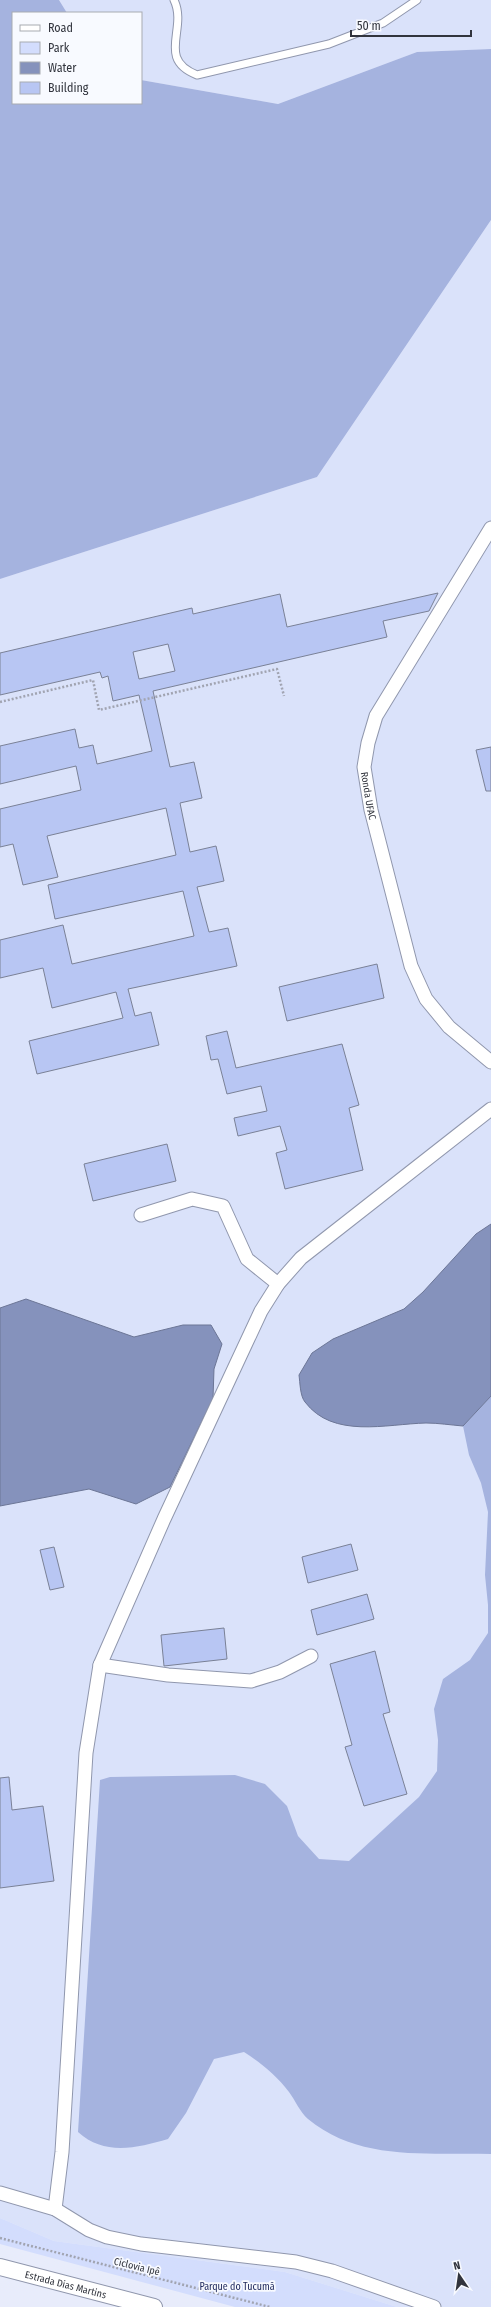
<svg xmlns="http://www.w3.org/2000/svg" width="491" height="2307" viewBox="0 0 491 2307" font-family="'Fira Sans Condensed',sans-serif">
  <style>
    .built { fill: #dae2fa }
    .green { fill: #d3ddfd }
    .forest { fill: #a5b3df }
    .water { fill: #8592bc; stroke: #6c7696 }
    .building { fill: #b8c6f3; stroke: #7a8196; fill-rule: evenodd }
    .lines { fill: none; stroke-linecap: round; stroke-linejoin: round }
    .service-casing { stroke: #9097ad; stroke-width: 9 }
    .minor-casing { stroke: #9097ad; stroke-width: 15 }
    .tertiary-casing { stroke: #9097ad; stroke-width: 18 }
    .path { stroke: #a1a4b1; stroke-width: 2.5; stroke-dasharray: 2 2; stroke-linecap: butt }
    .service { stroke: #fff; stroke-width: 7 }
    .minor { stroke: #fff; stroke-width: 13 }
    .tertiary { stroke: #fff; stroke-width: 16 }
    .labels { text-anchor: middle; stroke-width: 3.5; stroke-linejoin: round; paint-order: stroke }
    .street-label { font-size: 10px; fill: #31343d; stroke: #f8faff }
    .park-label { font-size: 10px; fill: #1c265b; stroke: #f8faff }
  </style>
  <rect width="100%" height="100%" fill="#e8ecfb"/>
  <path class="built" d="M59,0H491V49L417,52L278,104L141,80V13H67Z
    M491,220V2307H397L285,2272L54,2241L0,2218V579L317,477Z"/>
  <path class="green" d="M0,2218L54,2241L285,2272L397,2307H235L0,2244Z"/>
  <path class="forest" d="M0,0H59L67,13H13V103H141V80L278,104L417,52L491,49V220L317,477L0,579Z
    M491,1396V2154C428,2152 360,2162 308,2119C300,2112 295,2100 289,2092C276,2075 261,2063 244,2052L214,2059L186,2113L168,2139C137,2148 104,2156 78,2132L100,1780L110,1777L235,1775L265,1784L287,1806L298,1836L319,1859L349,1861L419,1797L437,1771L438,1740L434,1709L443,1679L470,1660L488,1633V1605L485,1575L488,1512L481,1483L469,1455L463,1426Z"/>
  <path class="water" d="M491,1224V1396L463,1426C451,1425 438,1423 426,1423C386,1424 333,1439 305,1402C300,1396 300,1382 299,1375L312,1353L333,1339L404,1309L423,1292L476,1234Z
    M26,1299L134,1337L183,1325H211L222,1344L214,1369L213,1398L170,1487L136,1504L89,1489L0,1506V1308Z"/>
  <path class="building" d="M438,593L429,611L383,621L387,637L153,691L170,767L194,762L202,798L180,803L190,852L216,846L224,881L197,887L209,932L228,928L237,966L128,989L135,1016L151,1012L159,1045L37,1074L29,1041L123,1018L116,992L52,1008L43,968L0,978V940L63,925L72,964L194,936L183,891L55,919L48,885L176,855L166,808L47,836L58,877L23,885L13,844L0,847V809L81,790L76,766L0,784V746L75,729L79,748L93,745L97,764L152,751L139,695L113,701L108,676L102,678L100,672L0,695V653L192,608L193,614L280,594L287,627ZM168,644L175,671L139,679L133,652Z
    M491,747V791H486L476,750Z
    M377,964L384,998L287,1021L279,987Z
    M227,1031L236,1068L342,1044L359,1105L349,1108L363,1170L285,1189L276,1153L287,1150L280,1126L238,1136L234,1118L267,1111L261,1086L227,1094L218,1059L211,1060L206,1036Z
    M167,1144L176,1181L93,1201L84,1164Z
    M351,1544L358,1570L308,1583L302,1557Z
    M54,1547L64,1587L50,1590L40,1550Z
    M367,1594L374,1619L317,1635L311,1610Z
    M224,1628L227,1659L164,1666L161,1635Z
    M375,1651L390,1712L383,1714L407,1794L364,1806L345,1747L352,1745L330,1664Z
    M9,1777L12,1810L43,1806L54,1881L0,1888V1778Z"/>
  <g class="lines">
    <defs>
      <path id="service" d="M174,0C188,29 156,59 197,75L329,44L383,23L417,0"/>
      <g id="minor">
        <path id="s1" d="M491,528L376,716L368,743L364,767L371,810L411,966L426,999L449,1027L491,1062"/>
        <path d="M141,1215L192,1199L223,1206L247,1259L278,1284"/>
        <path d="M100,1665L168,1675L251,1681L280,1672L311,1656"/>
        <path d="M0,2193L55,2209L89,2230L107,2237L141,2244L296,2262L332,2271L434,2307"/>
        <path d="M55,2209L62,2152L86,1753L100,1665L164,1519L261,1311L278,1284L301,1258L491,1109"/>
      </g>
      <g id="tertiary">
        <path id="s2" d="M0,2267L154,2307"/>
      </g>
    </defs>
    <use href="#service" class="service-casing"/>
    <use href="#minor" class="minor-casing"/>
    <use href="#tertiary" class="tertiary-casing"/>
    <path class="path" d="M0,702L93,680L99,710L277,669L284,696
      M0,2238L270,2307"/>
    <use href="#service" class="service"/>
    <use href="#minor" class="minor"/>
    <use href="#tertiary" class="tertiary"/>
  </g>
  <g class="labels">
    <g class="street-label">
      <text dy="4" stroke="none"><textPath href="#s1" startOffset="302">Ronda UFAC</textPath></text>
      <text transform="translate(137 2266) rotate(14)" y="4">Ciclovia Ipê</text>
      <text dy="4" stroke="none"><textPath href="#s2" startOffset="68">Estrada Dias Martins</textPath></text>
    </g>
    <g class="park-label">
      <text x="237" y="2290">Parque do Tucumã</text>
    </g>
  </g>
  <rect x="12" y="12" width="130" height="92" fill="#f8faff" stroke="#a8abb1"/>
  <rect x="20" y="25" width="20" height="6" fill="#ffffff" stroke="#a8abb1"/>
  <text x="48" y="32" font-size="12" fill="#31343d">Road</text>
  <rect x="20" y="42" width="20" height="12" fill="#d3ddfd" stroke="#a8abb1"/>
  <text x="48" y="52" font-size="12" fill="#31343d">Park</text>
  <rect x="20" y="62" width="20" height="12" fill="#8592bc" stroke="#a8abb1"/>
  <text x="48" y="72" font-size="12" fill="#31343d">Water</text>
  <rect x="20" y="82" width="20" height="12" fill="#b8c6f3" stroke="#a8abb1"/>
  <text x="48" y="92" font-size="12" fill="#31343d">Building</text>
  <g transform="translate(459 2275) rotate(347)" stroke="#f8faff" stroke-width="3" paint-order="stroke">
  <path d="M0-3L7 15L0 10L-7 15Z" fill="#31343d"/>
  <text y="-6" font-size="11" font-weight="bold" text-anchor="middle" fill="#31343d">N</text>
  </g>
  <path d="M351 30v6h120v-6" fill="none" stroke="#31343d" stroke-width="2"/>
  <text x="357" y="30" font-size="12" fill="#31343d" stroke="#f8faff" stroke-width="3" paint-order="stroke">50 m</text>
</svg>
